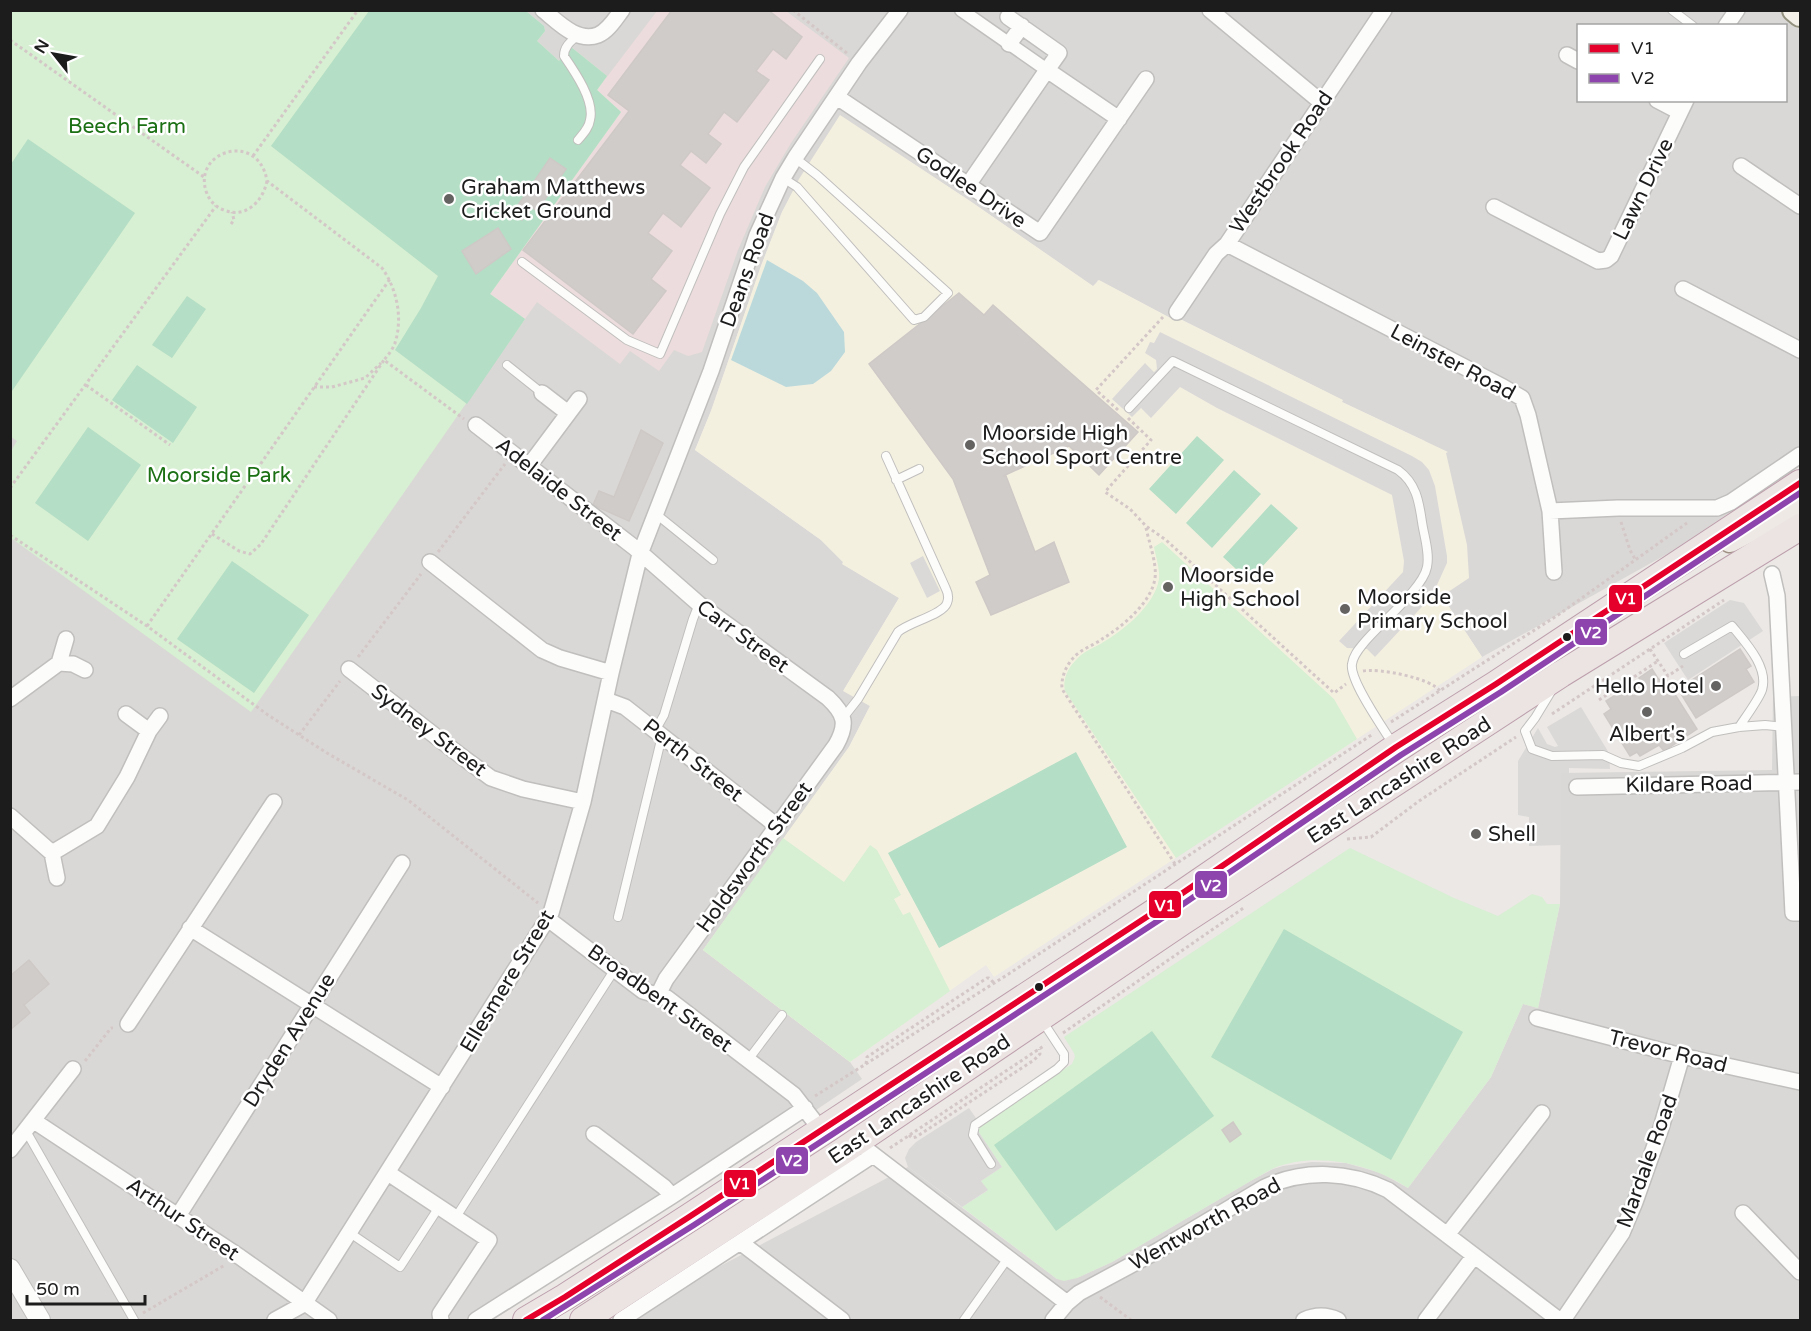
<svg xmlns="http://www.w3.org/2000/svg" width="1811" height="1331" viewBox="0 0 1811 1331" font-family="'Varela Round',sans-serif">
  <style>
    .residential { fill: #dad8d6; fill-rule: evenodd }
    .commercial { fill: #ecdcdd }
    .education { fill: #f4f0e0 }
    .park { fill: #d7efd2 }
    .pitch { fill: #b4dec5 }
    .parking { fill: #dbd9d8 }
    .water { fill: #bbd9db }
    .building { fill: #d0ccca; stroke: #cec9c6; stroke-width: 1.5 }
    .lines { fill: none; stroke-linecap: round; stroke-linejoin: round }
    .service-casing { stroke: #c0bfbd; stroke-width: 10 }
    .pedestrian-casing { stroke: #c0bfbd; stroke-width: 15 }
    .minor-casing { stroke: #c0bfbd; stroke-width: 18 }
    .tertiary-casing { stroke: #c0bfbd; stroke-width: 22 }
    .secondary-casing { stroke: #93917f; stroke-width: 26 }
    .primary-casing { stroke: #9f9284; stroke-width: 27 }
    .trunk-casing { stroke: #bd9fac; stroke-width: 28 }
    .path { stroke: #d4c7c7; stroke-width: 3; stroke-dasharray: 3 3; stroke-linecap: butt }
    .service { stroke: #fcfcfb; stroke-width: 8 }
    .pedestrian { stroke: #fcfcfb; stroke-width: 12 }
    .minor { stroke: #fcfcfb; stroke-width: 15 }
    .tertiary { stroke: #fcfcfb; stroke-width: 20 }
    .secondary { stroke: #f2f0e9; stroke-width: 22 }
    .primary { stroke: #eee9e4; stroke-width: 24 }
    .trunk { stroke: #ebe4e3; stroke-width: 26 }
    .bus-1-casing { stroke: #fff; stroke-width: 10 }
    .bus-2-casing { stroke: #fff; stroke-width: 10 }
    .bus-1 { stroke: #e4002b; stroke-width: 6 }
    .bus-2 { stroke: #8e44ad; stroke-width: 6 }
    .poi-dot { fill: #646362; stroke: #fff; stroke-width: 2 }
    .bus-dot { fill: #1c1c1c; stroke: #fff; stroke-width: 2 }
    .labels { text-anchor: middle; stroke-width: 5; stroke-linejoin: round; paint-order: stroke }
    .park-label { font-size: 21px; fill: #1b7014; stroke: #fff }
    .street-label { font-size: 21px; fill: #1c1c1c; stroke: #fff }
    .poi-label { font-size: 21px; fill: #1c1c1c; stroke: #fff; text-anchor: start }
    .line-badge { stroke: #fff; stroke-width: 2 }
    .badge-label { font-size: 16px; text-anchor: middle; font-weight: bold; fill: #fff }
  </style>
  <rect width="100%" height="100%" fill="#ebe8e5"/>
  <path class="residential" d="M10,11H1800V466L1669,553L1482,657L1442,596L1425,441L1342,402V400L1178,318L1176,321L1098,280L1094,287L970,201L840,116L782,212L761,266L711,411L695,450L821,540L843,562V564L899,598L844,690L870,706L849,747L704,950L850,1062L862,1079L733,1166L493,1320H11ZM1578,26H1786V100H1578Z
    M1800,696V1320H621L669,1293L908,1167L1057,1279L1077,1278L1112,1262L1254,1179L1273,1169L1283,1166L1312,1162L1346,1163L1381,1173L1408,1188L1491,1077L1523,1004L1538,1008L1560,904L1561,773L1772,770L1773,697Z"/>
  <path class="commercial" d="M657,11H786L849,58L791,143L765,187L738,250L702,352L688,356L674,350L659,371L630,351L620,364L537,302L525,319L490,294L621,112L597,90Z"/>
  <path class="education" d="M840,115L970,201L1093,286L1099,280L1176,321L1178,318L1343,400L1342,402L1448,452L1446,453L1467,545L1469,578L1442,596L1482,657L994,977L986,965L850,1062L703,950L849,747L870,706L843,691L899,598L842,564L843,562L821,540L695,450L711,411L761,266L782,212L799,179Z"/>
  <path class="park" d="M10,11H526L544,26L545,31L537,41L559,61L571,47L607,76L597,90L621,112L490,294L525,319L251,712L11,538V451L17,441L10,436Z
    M1162,542L1334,699L1357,739L1176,858L1065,691C1062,679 1069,666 1078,658C1084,651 1094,648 1102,643C1123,631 1155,605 1159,579C1160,569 1156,557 1154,547Z
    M783,838L844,882L870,845L877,850L901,895L894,899L903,915L910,912L950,991L850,1062L703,950Z
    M1350,848L1454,898L1498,916L1532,894L1542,897L1547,904H1560L1538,1008L1523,1004L1491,1077L1408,1188C1371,1164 1317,1151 1274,1168C1267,1171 1260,1176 1254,1179L1112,1262L1077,1278L1064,1281L1057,1279L962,1207L987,1191L981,1181L1002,1167L978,1131L979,1126L982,1123L1072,1064L1075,1057L1074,1053L1064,1037Z"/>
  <path class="pitch" d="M369,11H526L544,26L545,31L537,41L559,61L571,47L607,76L597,90L621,112L490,294L525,319L467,404L395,350L421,308L438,276L271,146Z
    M28,139L135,213L12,391L10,390L11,164Z
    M187,296L206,309L172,358L152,345Z
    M137,365L197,407L173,443L112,400Z
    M88,427L141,465L88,541L35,503Z
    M1197,436L1224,460L1176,514L1149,489Z
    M1234,470L1261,494L1212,548L1186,523Z
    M1271,504L1298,528L1249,581L1223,557Z
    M232,561L309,615L254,693L177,639Z
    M1076,752L1127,847L939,948L888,853Z
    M1284,929L1463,1032L1391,1160L1211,1057Z
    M1152,1031L1214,1116L1056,1231L994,1145Z"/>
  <path class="parking" d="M1160,332L1412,456L1422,462L1429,470L1435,486L1447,556V563L1432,596L1375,657L1367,649L1347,648L1339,641L1403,572L1404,561L1392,495L1217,408L1180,387L1151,418L1141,408L1132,417L1112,399L1145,363L1154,372L1157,369L1156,360L1145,353L1150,342L1154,343Z
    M923,556L940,591L927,598L910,563Z
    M1730,600L1744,603L1763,631L1688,680L1664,643Z
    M1581,707L1609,753L1610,769L1569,768V773H1561V845L1529,846V817L1518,815V761L1538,728L1547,744L1555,747L1558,746L1547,727Z
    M969,1108L980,1124L978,1131L1002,1167L981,1181L988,1190L962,1207L908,1167L905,1158L909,1149L916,1142Z"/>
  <path class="water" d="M767,260L803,281L817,293L844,332L845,352L831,371L813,384L786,387L731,360Z"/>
  <path class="building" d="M672,10H768L802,37L786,59L773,49L756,71L769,80L737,122L724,112L708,134L721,144L706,163L691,151L680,165L710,188L681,227L663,213L648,233L672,251L651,279L666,291L633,334L523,250L629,111L608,95Z
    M550,158L566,169L537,211L531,207L522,220L512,214Z
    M498,228L511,249L476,274L462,251Z
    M959,293L984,315L993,305L1138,432L1099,475L1069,446L1003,476H1006L1035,552L1054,542L1069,582L991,615L976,582L990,575L953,479L869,364Z
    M641,430L663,443L629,521L593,505L599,491L614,497Z
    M1740,649L1751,666L1746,669L1754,682L1696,718L1678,689Z
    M1652,669L1659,680L1664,677L1697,729L1664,751L1659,745L1640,756L1637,752L1630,756L1604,714L1611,709L1606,701L1628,687L1633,696L1645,688L1639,678Z
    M29,960L49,984L24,1005L30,1013L10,1030V976Z
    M1233,1122L1241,1134L1230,1142L1222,1130Z"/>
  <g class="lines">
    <defs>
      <path id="service" d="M1672,10L1693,26
        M577,36C570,42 564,47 564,56C575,72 595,101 590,120C589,128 583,134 578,140
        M783,178L797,187L914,320L924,317L948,293L817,175L795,158
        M522,262L627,340L660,354L720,214L744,167L820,59
        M507,365L542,393
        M1129,408L1173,361L1398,470C1416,483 1419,501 1422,522C1424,536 1430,553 1427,567C1423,589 1378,625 1363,644C1358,650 1353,656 1352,664C1349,680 1383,728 1393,744
        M896,480L919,469
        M656,514L713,560
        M1684,654L1732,626C1745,642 1769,667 1762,690C1759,699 1745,718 1739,727
        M1552,690L1535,718L1525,731L1532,749L1552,756L1603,755L1621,763L1639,766L1682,748L1712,732L1739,727L1765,725L1784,727
        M843,718L858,699L898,632C909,622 943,615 947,603C949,598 948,593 946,589L886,456
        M655,731L664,715L693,619L699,604
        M618,917L662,736
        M748,1060L782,1015
        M26,1131L134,1320
        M991,1164L973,1135L975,1125L1057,1069L1064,1062V1054L1043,1022
        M456,1217L615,969
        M350,1233L400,1267L439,1207
        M964,1320L1008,1258"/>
      <path id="pedestrian" d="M961,10L1047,70"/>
      <path id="minor" d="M543,10C558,22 577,43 598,35C608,31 616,18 622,10
        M1210,10L1321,102
        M1008,17L1059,53L1047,70L1119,119
        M1726,26L1737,10
        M1009,44L1022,26
        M1567,55L1578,61
        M837,97L1040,233L1146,79
        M1657,100L1680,112
        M1741,166L1800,206
        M968,185L1047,70
        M1494,207L1598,261L1606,260L1611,256L1686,100
        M1227,244L1503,387L1522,398L1528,415L1550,511L1554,572
        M1683,289L1800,350
        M1177,312L1216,254L1227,244L1384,10
        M542,393L568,413
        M476,425L635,548L699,604L828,698C845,714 848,724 836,745L666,979L658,995
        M529,466L579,399
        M1550,511L1618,508H1717L1731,502L1800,455
        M430,562L542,650L560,658L611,673
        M1772,574L1777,596L1793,913H1800
        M59,663L73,664L85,670
        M349,669L461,756L491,778L523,789L583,802
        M10,699L59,663L66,639
        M606,700L625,707L777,826
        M149,731L160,716
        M1577,787L1800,782
        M10,816L52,853L57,878
        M52,853L97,826L127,777L149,731L126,714
        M548,919L643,991L667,998L794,1095L821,1130
        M190,928L442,1087
        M1537,1018L1682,1056L1800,1082
        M128,1024L274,802
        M34,1121L240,1257L329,1320
        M594,1134L664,1187L672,1196
        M10,1150L73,1069
        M867,1150L1067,1303
        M388,1173L489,1240L440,1314L441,1320
        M1743,1213L1800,1272
        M178,1216L402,863
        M1447,1235L1542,1113
        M740,1242L842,1320
        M275,1320L304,1304L551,913L583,802L611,673L640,554L711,371L757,235L783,178L795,158L859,63L900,10
        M476,1320L672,1196L805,1108
        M621,1320L873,1155
        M1053,1320L1067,1303L1079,1293L1159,1250L1265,1187C1305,1169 1349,1171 1388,1190L1559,1320
        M1304,1320C1315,1315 1327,1315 1338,1320
        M1426,1320L1474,1256
        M1563,1320L1622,1233L1635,1202L1661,1128L1682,1056"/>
      <path id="tertiary" d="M10,1269L40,1320"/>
      <path id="secondary" d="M1794,10L1800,15"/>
      <path id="primary" d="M1730,540L1800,503"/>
      <path id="trunk" d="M526,1320L565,1297L689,1217L1168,903L1396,747L1496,684L1800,483
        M583,1320L843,1151L1182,922L1480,727L1561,674L1800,527"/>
    </defs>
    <use href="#service" class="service-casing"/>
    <use href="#pedestrian" class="pedestrian-casing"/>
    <use href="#minor" class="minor-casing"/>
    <use href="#tertiary" class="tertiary-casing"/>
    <use href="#secondary" class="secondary-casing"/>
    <use href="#primary" class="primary-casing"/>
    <use href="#trunk" class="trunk-casing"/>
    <path class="path" d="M793,10L848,54
      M10,40L204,177
      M253,156L358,10
      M267,181C263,201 246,219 224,210C215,207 209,200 206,191C193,150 259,131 267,181L382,268C397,289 403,318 395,343C393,349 388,355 384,360L464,419
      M231,224L234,220L232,212
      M86,385L170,445
      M314,387H332L365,378L381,363
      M1118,410L1096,390L1163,317
      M1128,418L1151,440L1105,492L1130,509L1146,526L1166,540L1334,693L1346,684
      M10,488L216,206
      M1621,522L1630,550L1635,559
      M1146,528C1149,542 1157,564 1155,578C1152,602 1122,627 1102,639C1094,645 1082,649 1075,656C1066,665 1061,677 1062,689L1175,864
      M212,534L239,551L250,554L261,544L384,360
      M10,535L147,626L268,715L327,753L408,800L538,903
      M438,552L505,464
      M147,626L390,279
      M1650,649L1668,676L1683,666
      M358,657L421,574
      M1363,671C1379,668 1431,678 1440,691
      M1599,700L1658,661
      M1552,714L1724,600
      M1391,722L1558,615L1687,523
      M299,735L340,681
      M1347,839L1371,837L1419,801L1516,737
      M1063,1033L1245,907
      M85,1061L111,1028H113
      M866,1064L867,1057L987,978H989L994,983
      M815,1096L1007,975L1373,734
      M909,1135L912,1138L916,1137L1034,1060L1040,1054L1039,1049
      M890,1148L1045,1045
      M1100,1297L1131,1320
      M143,1313L225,1265"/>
    <use href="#service" class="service"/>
    <use href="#pedestrian" class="pedestrian"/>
    <use href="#minor" class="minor"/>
    <use href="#tertiary" class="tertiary"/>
    <use href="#secondary" class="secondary"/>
    <use href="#primary" class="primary"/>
    <use href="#trunk" class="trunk"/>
    <defs>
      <path id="bus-1" d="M526,1320L565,1297L689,1217L1168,903L1396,747L1496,684L1800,483"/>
      <path id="bus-2" d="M543,1320L694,1225L1173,911L1401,755L1501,692L1800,493"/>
    </defs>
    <use href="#bus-1" class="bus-1-casing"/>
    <use href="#bus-2" class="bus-2-casing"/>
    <use href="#bus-1" class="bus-1"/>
    <use href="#bus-2" class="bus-2"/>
  </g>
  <g class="poi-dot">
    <circle cx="449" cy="199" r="6"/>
    <circle cx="970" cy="445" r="6"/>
    <circle cx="1168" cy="587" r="6"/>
    <circle cx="1345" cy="609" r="6"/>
    <circle cx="1716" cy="686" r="6"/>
    <circle cx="1647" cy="712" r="6"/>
    <circle cx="1476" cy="834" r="6"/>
  </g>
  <g class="bus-dot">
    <circle cx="1567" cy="637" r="5"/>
    <circle cx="1039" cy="987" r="5"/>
  </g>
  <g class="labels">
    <g class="park-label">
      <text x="127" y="133">Beech Farm</text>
      <text x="219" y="482">Moorside Park</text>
    </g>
    <g class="street-label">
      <text transform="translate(1281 162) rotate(-56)" y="7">Westbrook Road</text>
      <text transform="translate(971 187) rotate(34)" y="7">Godlee Drive</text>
      <text transform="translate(1643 189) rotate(-64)" y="7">Lawn Drive</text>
      <text transform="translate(747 270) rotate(-70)" y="7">Deans Road</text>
      <text transform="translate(1453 362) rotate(28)" y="7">Leinster Road</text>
      <text transform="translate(559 489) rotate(38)" y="7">Adelaide Street</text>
      <text transform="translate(743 636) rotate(36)" y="7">Carr Street</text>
      <text transform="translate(429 730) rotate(37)" y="7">Sydney Street</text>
      <text transform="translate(693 760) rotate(38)" y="7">Perth Street</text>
      <text transform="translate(1399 780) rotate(-33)" y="7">East Lancashire Road</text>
      <text transform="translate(1689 784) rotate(-1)" y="7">Kildare Road</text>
      <text transform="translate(754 857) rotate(-54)" y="7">Holdsworth Street</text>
      <text transform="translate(507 981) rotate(-59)" y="7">Ellesmere Street</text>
      <text transform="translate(660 998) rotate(35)" y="7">Broadbent Street</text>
      <text transform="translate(289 1040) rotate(-58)" y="7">Dryden Avenue</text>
      <text transform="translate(1668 1051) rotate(14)" y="7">Trevor Road</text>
      <text transform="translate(919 1099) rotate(-34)" y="7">East Lancashire Road</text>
      <text transform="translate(1647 1161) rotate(-70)" y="7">Mardale Road</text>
      <text transform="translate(183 1219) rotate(34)" y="7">Arthur Street</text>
      <text transform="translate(1205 1224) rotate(-29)" y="7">Wentworth Road</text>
    </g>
    <g class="poi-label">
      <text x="461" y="194">Graham Matthews<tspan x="461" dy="24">Cricket Ground</tspan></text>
      <text x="982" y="440">Moorside High<tspan x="982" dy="24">School Sport Centre</tspan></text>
      <text x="1180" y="582">Moorside<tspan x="1180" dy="24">High School</tspan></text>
      <text x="1357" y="604">Moorside<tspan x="1357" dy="24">Primary School</tspan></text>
      <text x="1704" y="693" text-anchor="end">Hello Hotel</text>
      <text x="1647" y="741" text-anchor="middle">Albert's</text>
      <text x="1488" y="841">Shell</text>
    </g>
  </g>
  <g class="line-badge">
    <rect x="1608" y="584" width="35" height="29" rx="6" fill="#e4002b"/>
    <rect x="1574" y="618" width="34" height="28" rx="6" fill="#8e44ad"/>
    <rect x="1194" y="870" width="34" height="29" rx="6" fill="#8e44ad"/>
    <rect x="1148" y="890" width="34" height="29" rx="6" fill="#e4002b"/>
    <rect x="775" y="1146" width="34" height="29" rx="6" fill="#8e44ad"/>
    <rect x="723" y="1169" width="34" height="29" rx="6" fill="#e4002b"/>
  </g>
  <g class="badge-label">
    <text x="1626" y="604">V1</text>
    <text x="1591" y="638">V2</text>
    <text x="1211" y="891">V2</text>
    <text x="1165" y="911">V1</text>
    <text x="792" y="1166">V2</text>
    <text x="740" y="1189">V1</text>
  </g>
  <rect width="1811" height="1331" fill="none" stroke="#1c1c1c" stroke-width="24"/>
  <rect x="1577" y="24" width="210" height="78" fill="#ffffff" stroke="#a4a4a4" stroke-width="1.5"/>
  <rect x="1589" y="44" width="30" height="9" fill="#e4002b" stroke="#a4a4a4" stroke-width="1.5"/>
  <text x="1631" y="54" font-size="18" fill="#1c1c1c">V1</text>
  <rect x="1589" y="74" width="30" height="9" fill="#8e44ad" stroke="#a4a4a4" stroke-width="1.5"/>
  <text x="1631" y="84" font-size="18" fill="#1c1c1c">V2</text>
  <g transform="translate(54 54) rotate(301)" stroke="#ffffff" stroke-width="4.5" paint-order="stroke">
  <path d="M0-4.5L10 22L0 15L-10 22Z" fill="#1c1c1c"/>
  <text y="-9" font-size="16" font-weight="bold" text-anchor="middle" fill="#1c1c1c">N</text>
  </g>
  <path d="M27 1295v9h118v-9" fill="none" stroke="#1c1c1c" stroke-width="3"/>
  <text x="36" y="1295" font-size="18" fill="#1c1c1c" stroke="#ffffff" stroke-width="4.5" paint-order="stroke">50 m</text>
</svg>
